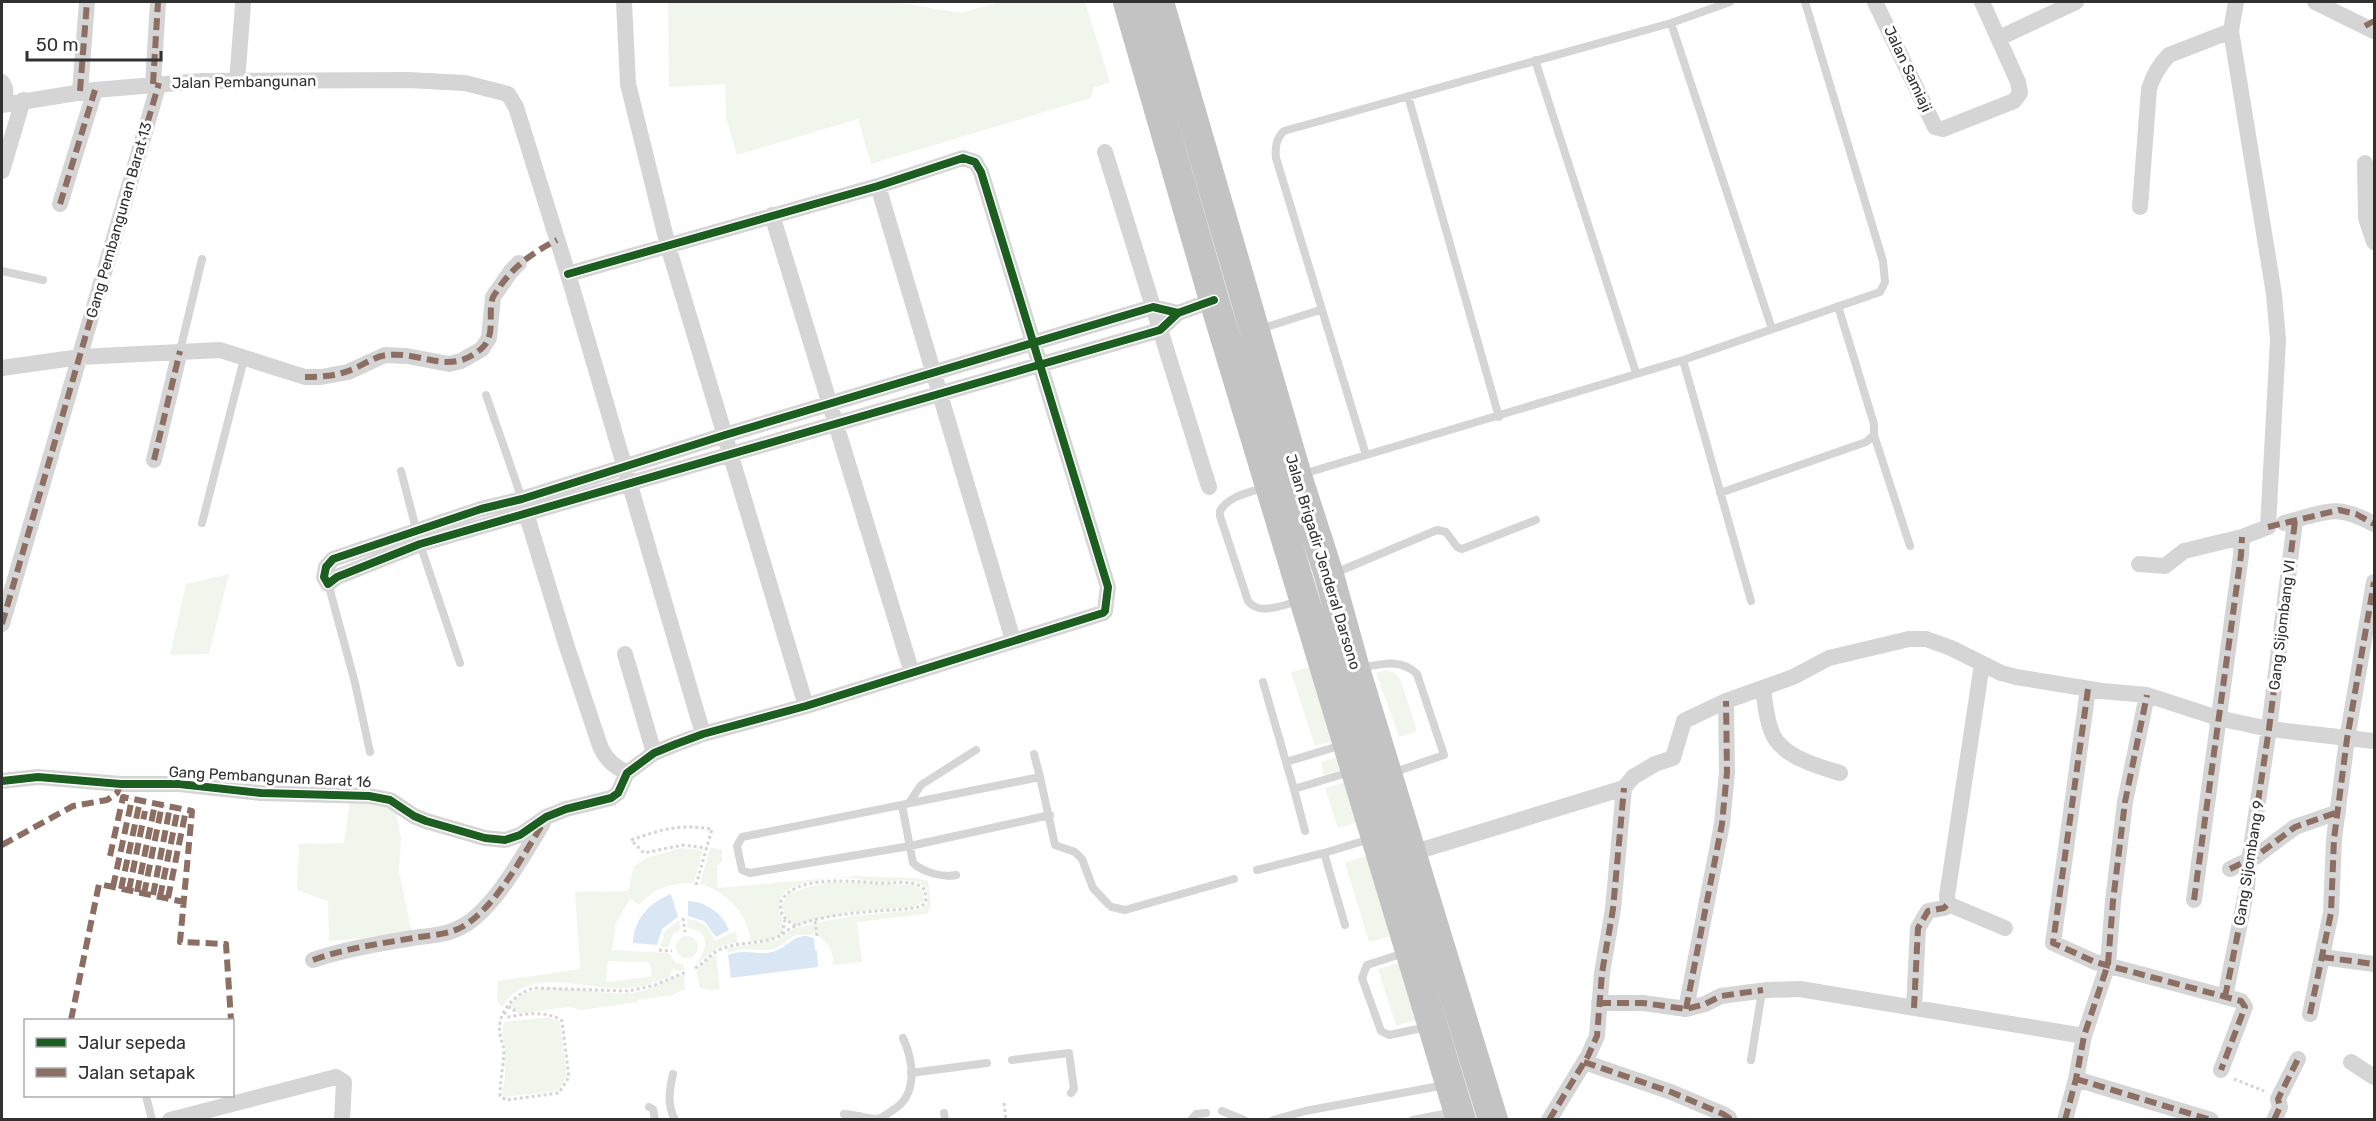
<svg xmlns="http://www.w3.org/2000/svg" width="2376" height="1121" viewBox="0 0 2376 1121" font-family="Rubik,sans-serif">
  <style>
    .green { fill: #f1f6ed; fill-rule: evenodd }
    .water { fill: #d9e7f4 }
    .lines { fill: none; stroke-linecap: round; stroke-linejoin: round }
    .path { stroke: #d5d5d5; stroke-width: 3; stroke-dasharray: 3 3; stroke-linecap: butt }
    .lane { stroke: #d5d5d5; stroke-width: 8 }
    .street { stroke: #d5d5d5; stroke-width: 16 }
    .highway { stroke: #c3c3c3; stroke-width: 30 }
    .quiet { stroke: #8d6e63; stroke-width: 6; stroke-dasharray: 12 6; stroke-linecap: butt }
    .cycleway-casing { stroke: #fff; stroke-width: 11 }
    .cycleway { stroke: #1b5e20; stroke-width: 8 }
    .labels { text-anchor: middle; stroke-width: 6; stroke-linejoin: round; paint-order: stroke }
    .street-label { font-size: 15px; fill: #313131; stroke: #fff }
  </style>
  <rect width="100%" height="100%" fill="#fff"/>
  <path class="green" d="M668,2H895L961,13L999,2H1085L1110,82L1093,88L1091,98L871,164L858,119L737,155L726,118L725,84L669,87Z
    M229,574L209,654L170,655L186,584Z
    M1313,666L1334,741L1315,746L1291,672Z
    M1385,670L1394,672L1400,678L1417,731L1399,737L1376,673Z
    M1340,757L1344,769L1324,775L1321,762Z
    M1349,781L1360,822L1338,828L1325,788Z
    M350,799L384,803L396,813L401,838L399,871L412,934L329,941L328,901L297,890L299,844L344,843Z
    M680,848L703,850L694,883C672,883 654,888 639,905L630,899L616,923L612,950L669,953L675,962L684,965V970L679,971L672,969L670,977C657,981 643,987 629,988C589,992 528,963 502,1007L497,1001L498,981L580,969L575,892L628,891L634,866L647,858ZM608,961L648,962L650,965L652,976L609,982L606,980Z
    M710,848L722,849V862L717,866L718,888L854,876L916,878L928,881L931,904L927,914L857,922L862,962L833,965C834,950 827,940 813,933V935H796C788,938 784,945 776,948C760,954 747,945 728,953L727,948L778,940L794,928L825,921L852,916L914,910L923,908L928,902L927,889C914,876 895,882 878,882C869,882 860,879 851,878C834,877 796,881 784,893C771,906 792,925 778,936C771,940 758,940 751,942C747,913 728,892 700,884Z
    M1369,855L1392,936L1369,942L1345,863Z
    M832,882L914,885L923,891L924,901L913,907L852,912L796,924L786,919L782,906L787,895L811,886Z
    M688,919C702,920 710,928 714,941L736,931L738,943C715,944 712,955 695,965C706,951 714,932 687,928Z
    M679,920L681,929L673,934L668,947H660L665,931Z
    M676 947a11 11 0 1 1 22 0a11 11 0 1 1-22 0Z
    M716,954L720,989L712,990L700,988L696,970Z
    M1402,962L1420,1019L1396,1026L1378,969Z
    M684,974L685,989L673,995L638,1000V1002L582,1010L568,1007L518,1014L513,1007L509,1006C532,973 598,997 632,993C651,990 667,980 684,974Z
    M549,1017L560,1022L567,1076L558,1091L503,1097L502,1093L505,1078V1048L502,1032L504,1022Z"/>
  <path class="water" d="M671,894L678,917L662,929L657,945L633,943C634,919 649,903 671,894Z
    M688,901C707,902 722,913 729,930L716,937L704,921L688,916Z
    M806,936L814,938L815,950L817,951L818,967L731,978L728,955C747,948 756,956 772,952C786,949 792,936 806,936Z"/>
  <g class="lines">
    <path class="path" d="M696,885L712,829C678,824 663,829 631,840L644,853L683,845L707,848
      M683,918L685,932
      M815,921L817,936
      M782,934L785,920
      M659,950L672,951
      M695,968C705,963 710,954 721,949C738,942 757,944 775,938C783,936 787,929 795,926C830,912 876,912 914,908L922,906L926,901L925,890C912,877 891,885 875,883C850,881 796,875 781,901C779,915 785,920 796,926
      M508,1007L514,1009V1015
      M504,1012L508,1017C523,1014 549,1010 562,1021L569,1077L559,1093L506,1100L500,1096C500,1082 503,1067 504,1053C504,1046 501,1041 500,1034C496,1013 515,993 534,988L629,991L655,985L686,972
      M2234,1079L2264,1091
      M1004,1103L1006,1120"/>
    <path class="lane" d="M1671,23L1772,329
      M1535,60L1636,373
      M1408,96L1499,417
      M2,271L43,280
      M1260,329L1320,310
      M180,351L202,259
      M1683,360L1751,601
      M486,395L522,499
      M1874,435L1910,546
      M1366,455L1276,158C1275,147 1276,139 1284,131L1671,23L1730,2
      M401,471L420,544L460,663
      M1303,474L1683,360L1880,292L1885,282L1883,261L1805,2
      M1266,487C1251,492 1228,496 1220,511V516L1248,601C1259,616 1283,605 1299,601
      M1720,493L1866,442L1874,435V424L1838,306
      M202,523L244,359
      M1335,573L1437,530L1446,532L1457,547L1462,549L1536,520
      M328,583L355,683L370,752
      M1361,668C1381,664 1401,658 1417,674L1444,755L1392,773
      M1263,682L1286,762L1342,745
      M1034,754L1040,777
      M1286,762L1294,789
      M909,803L921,785L976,750
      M902,805L913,863C923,872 943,878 956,875
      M1050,815L910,846L750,873L742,870L737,846L742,837L1040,777L1055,845L1075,852L1082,859L1093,888L1108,904
      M1305,831L1294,789L1350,772
      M1257,870L1324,853
      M1112,907L1125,910L1234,879
      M1345,925L1324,853L1370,839
      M1407,952L1367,965L1362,978L1381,1031L1389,1035L1427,1027
      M1012,1060L1069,1053L1074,1089L1071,1093
      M1751,1060L1762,991
      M911,1073L987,1063
      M673,1074C669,1091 667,1104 675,1120
      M146,1096L152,1120
      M649,1107L653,1109L655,1120
      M1222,1111L1244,1120
      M944,1113L945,1120
      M844,1114C855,1114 866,1119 877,1119C882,1118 889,1113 893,1110C918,1095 914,1062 903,1038
      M1191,1120L1196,1114L1206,1113
      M1273,1120L1305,1111L1445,1085
      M1413,1120L1454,1112"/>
    <path class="street" d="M624,2L628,84L668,246L806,706
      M1875,2L1935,127L1943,129L2014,101L2020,93L2018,82L1982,2
      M2315,2L2374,31
      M1999,38L2076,2
      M2,82L5,88L6,104
      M237,82L243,4
      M153,84L158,2
      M80,91L87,2
      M2,105L95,90L202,81L408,80L465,83L508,94L516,107L568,274L703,734
      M1105,152L1209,487
      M2365,163L2366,218L2374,242
      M2,171L23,100
      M878,186L1013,640
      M60,204L95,90
      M2140,207L2149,89C2153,76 2159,65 2169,55L2231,31
      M772,215L912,673
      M1178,313L1153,307L725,435L522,499L481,509L333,559L326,567L324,577L328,584L337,577L420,544L1160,330L1178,313L1214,300
      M2,368L80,357L220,350L305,377H321L348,372L385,355L407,356L449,364L461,361L482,349L489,338L493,297L511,271L519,263
      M154,460L180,351
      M523,503L566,644L600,746C606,760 614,766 627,773
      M2284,523C2325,513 2334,502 2374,524
      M2139,564L2165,566L2184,551L2242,537L2268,527L2278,340L2274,294L2231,31L2236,2
      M2,624L159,83
      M625,654L654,753
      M1763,689C1765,702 1766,717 1771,730C1779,756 1817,766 1840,773
      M2088,689L2053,943L2095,962L2241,1001L2245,1007L2221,1070
      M2,781L38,777L121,784H179L261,793L369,796L390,800L414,816L426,821L485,838L505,840L520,835L546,817L566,809L611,798L618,793L627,773L654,753L676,744L703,734L806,706L1103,613L1105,611L1108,587L981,172L975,162L963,158L878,186L568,274
      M1412,853L1624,788L1633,777L1655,764L1673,758L1684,721L1726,701L1793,677L1829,658L1909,639H1926L1951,648L2001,673L2016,677L2102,691L2147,695L2218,718L2269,729L2374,741
      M2230,869L2255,857L2295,827L2338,812
      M2194,900L2241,555L2242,537
      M1948,904L1947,896L1982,664
      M1948,904L2005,928
      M2322,957L2374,964
      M313,960C345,949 378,944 412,938C428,936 447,935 461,927C494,910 524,854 543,823
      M2225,997L2247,888L2249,861L2269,729L2295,521
      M1599,1003H1643L1686,1009L1705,1004L1721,996L1767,990L1800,989L2084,1036
      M1914,1008L1918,928L1928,911L1944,908L1948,904
      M1686,1009L1722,824L1727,772L1726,701
      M2310,1014L2331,913L2334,839L2347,739L2374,582
      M1584,1062L1671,1092L1723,1114L1729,1118L1728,1120
      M2351,1062L2374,1077
      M2076,1079L2211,1120
      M170,1120L336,1077L344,1082L342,1120
      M1549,1120L1588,1056L1597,1036L1602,973L1613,909L1624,788
      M2065,1120L2076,1079L2084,1036L2108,964L2113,901L2125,802L2147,695
      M2274,1120L2280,1107L2278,1099L2298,1059"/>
    <path class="highway" d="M1128,2L1214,300L1461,1120
      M1159,2L1297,476L1329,575L1355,669L1493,1120"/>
    <path class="quiet" d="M2365,26L2374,21
      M153,84L158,2
      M80,91L87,2
      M60,204L95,90
      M305,377C321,377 336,376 351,370C362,366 376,355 389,355C424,352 449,376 481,349C497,336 487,313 493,297C495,293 499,289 501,285C516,264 534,252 557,240
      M154,460L180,351
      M2268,527L2339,510L2356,514L2374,524
      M2,624L159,83
      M2088,689L2053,943L2095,962L2241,1001L2245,1007L2221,1070
      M2,845L73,806L107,800L117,793L121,784
      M110,856L123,797L192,811L180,942L226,944L231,1020
      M2230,869L2255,857L2295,827L2338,812
      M113,887L132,799
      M121,889L140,801
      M129,890L145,811
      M137,892L155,804
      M144,894L162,805
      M153,895L170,807
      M160,897L178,808
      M168,898L186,810
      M2194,900L2241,555L2242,537
      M2322,957L2374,964
      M313,960C346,948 379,944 413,938C429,935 448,935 462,927C495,908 522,857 542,825
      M2225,997L2247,888L2249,861L2269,729L2295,521
      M1599,1003H1643L1686,1009L1705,1004L1721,996L1763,990
      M1914,1008L1918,928L1928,911L1944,908L1948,904
      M1686,1009L1722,824L1727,772L1726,701
      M2310,1014L2331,913L2334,839L2347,739L2374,582
      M71,1020L99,884L184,902
      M1584,1062L1671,1092L1723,1114L1729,1118L1728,1120
      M2076,1079L2211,1120
      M1549,1120L1588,1056L1597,1036L1602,973L1613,909L1624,788
      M2065,1120L2076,1079L2084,1036L2108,964L2113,901L2125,802L2147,695
      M2274,1120L2280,1107L2278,1099L2298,1059"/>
    <defs>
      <path id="cycleway" d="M1178,313L1153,307L725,435L522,499L481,509L333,559L326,567L324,577L328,584L337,577L420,544L1160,330L1178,313L1214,300
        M2,781L38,777L121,784H179L261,793L369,796L390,800L414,816L426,821L485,838L505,840L520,835L546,817L566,809L611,798L618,793L627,773L654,753L676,744L703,734L806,706L1103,613L1105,611L1108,587L981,172L975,162L963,158L878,186L568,274"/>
    </defs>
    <use href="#cycleway" class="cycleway-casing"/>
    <use href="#cycleway" class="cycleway"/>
  </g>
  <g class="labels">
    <g class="street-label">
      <text transform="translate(1908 69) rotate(65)" y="5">Jalan Samiaji</text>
      <text transform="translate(244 82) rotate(-1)" y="5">Jalan Pembangunan</text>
      <text transform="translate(119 220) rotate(-74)" y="5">Gang Pembangunan Barat 13</text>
      <text transform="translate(1323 562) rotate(73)" y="5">Jalan Brigadir Jenderal Darsono</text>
      <text transform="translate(2282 625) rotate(-83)" y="5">Gang Sijombang VI</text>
      <text transform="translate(270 777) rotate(3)" y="5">Gang Pembangunan Barat 16</text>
      <text transform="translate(2249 863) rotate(-81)" y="5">Gang Sijombang 9</text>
    </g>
  </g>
  <rect width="2376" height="1121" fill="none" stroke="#313131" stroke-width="6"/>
  <rect x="24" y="1019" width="210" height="78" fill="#ffffff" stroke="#adadad" stroke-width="1.5"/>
  <rect x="36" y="1038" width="30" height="9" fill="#1b5e20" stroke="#adadad" stroke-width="1.5"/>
  <text x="78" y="1049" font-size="18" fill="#313131">Jalur sepeda</text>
  <rect x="36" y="1068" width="30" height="9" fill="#8d6e63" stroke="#adadad" stroke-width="1.5"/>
  <text x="78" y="1079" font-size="18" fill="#313131">Jalan setapak</text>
  <path d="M27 51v9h134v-9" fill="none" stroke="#313131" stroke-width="3"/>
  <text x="36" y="51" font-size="18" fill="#313131" stroke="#ffffff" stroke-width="4.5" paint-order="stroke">50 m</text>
</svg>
